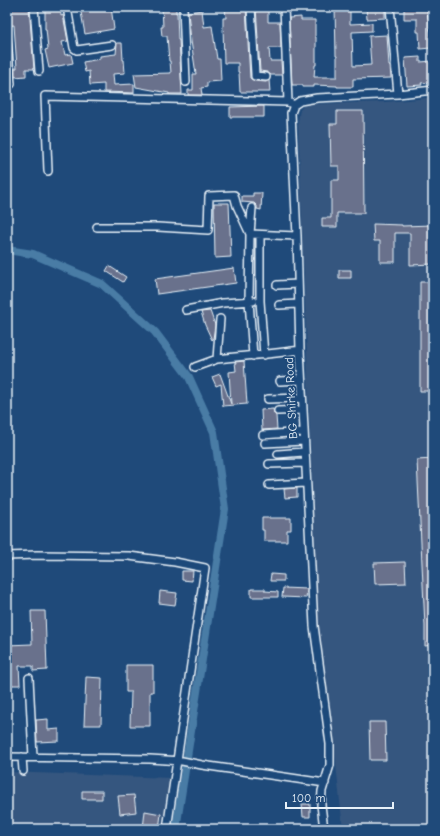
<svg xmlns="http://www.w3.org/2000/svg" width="440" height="836" viewBox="0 0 440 836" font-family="'Comic Neue',sans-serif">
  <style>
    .built { fill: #35567f }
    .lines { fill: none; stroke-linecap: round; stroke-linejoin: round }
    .canal { stroke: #487ba5; stroke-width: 8 }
    .building { fill: #69718c; stroke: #e8f1f8 }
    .minor-casing { stroke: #e8f1f8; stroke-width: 10 }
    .minor { stroke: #1f4a7a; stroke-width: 7 }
    .labels { text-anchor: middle; stroke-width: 4; stroke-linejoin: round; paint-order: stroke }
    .street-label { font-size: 12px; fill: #e8f1f8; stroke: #1f4a7a }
  </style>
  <rect width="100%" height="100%" fill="#1f4a7a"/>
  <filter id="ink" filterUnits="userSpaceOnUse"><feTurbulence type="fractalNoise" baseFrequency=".025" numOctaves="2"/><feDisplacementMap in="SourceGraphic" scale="8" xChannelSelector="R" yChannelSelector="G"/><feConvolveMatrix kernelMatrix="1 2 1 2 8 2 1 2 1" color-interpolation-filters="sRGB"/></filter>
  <g filter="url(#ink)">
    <path class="built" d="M433,97V829H343L329,700L325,683L317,623L298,121L300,110L303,106L309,104L385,102L418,99Z
      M7,772L171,778L162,829H7Z"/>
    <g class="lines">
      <path class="canal" d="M7,250L33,254L102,284L155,332L189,377L214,432L225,509L176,829"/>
    </g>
    <path class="building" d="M7,7H29L34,69H26V76L15,77V68H17L14,25L7,26Z
      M45,7H60L61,16L63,15L68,41L62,42L65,55L71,54L73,63L49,68L45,50L48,49L46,29H45Z
      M80,7H111L114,29L85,34Z
      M162,7H176V13H177L178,40H179L182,94H169V93L136,87L134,74L171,73L170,61H169L167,36H162L161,27H163Z
      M225,7H246L250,78L255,81L266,82L269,80L270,92H240L239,72H238V63H224L223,26V18H226Z
      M256,7H268V22H280L281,48H269L270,61H281L282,75H271L267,72L260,71Z
      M335,7H350V24L372,23V31L352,32L353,66L371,65L369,36L387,35L389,66H390L391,78L353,79V87H337V86L314,85V87H303V85H292L289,18L301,17V20H315V37H316V65H315L314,77H337V56H336Z
      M366,7H385V18L367,19Z
      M404,7H427L428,18L429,21L431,48L420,49L419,32H417V19H404Z
      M202,10L204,27L212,26L217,59H220L221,81L207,82V87L201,88L202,95H188V90H193V74H196L191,41L188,12Z
      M117,43H122L123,60H124L125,73L113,74L114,85L134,84V93L104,92V84L90,85L89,71L85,72L83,62L100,59V56L116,54Z
      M420,57V62L433,61V82L421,83L422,85L407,86L405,58Z
      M264,106V117H230V107Z
      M337,111H363L364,213H337V227H322V218H331V180H339V166H331L330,124H337Z
      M253,193H262L261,210L257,209V206L254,203L242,202V196H253Z
      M214,203H229L231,257L215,258Z
      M373,224L402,225V226L433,225V264L410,265V233H395V262H380V241H374Z
      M109,266L126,277L123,282L106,271Z
      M234,268L236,283L157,294L155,279Z
      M339,270H351V278H339Z
      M420,282H433V391H420Z
      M210,311L215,325L213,339L212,340L205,325L201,312Z
      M244,361L247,404L223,406L221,384L216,386L212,377L220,374L231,404L229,372L236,371L235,362Z
      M273,409L274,413L276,416L277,429L262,430L261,410Z
      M433,459V645L425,646V626L417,460Z
      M297,488V497L285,498L284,489Z
      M262,518H291V530H287V541H264V530H262Z
      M405,562L406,583L375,584L374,563Z
      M182,571H193L192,581L182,580Z
      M271,574L284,575V581H270Z
      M283,588L307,589L306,598L282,597Z
      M251,589H265V591L278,592V597H251Z
      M160,591L177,593L175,605L159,603Z
      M31,611H45L47,670L33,671V666H19L20,685H7V645L32,644Z
      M126,665H153V692H150V726H130L131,692H126Z
      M86,677L102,678L101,725H84Z
      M48,719V730L59,729V741L37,742L36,720Z
      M369,722H385L386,760H370Z
      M82,791H102V799H82Z
      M134,795L136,812L120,814L118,796Z
      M302,804H310V817H303Z
      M145,811L161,814L159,829H143Z"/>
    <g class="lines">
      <defs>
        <path id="minor" d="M34,7L39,71
          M67,7L74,48L77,50L112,45
          M183,7L186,82
          M251,7L255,74V76L266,77
          M284,7L287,78L288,102
          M390,7L398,94
          M432,7L433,18
          M7,41L11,84
          M48,171L45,96L288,102L294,105
          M252,208L250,234L249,301L253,356
          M97,227H158L208,230L209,196L234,195L237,206L250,234L297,236
          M260,235V301L264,355
          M277,285L298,284
          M279,305L298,304
          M186,310L223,303L253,301
          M217,359C245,356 272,354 300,350
          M195,367L217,359L220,319
          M280,381L301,380
          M268,399L302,398
          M278,411L303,410
          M263,435L303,432
          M265,443L304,441
          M278,454L304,452
          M269,464L305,463
          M269,485L306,483
          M7,556L37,555L129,556L175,562L205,568L167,829
          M29,678L33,757
          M7,757L150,759L182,761L202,765L325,783
          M22,757L23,771
          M324,829L321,805L322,791L330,765V744L314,626L300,350L297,236L291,113L294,105L300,101L317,98L398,94L433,90"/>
      </defs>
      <use href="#minor" class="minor-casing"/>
      <use href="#minor" class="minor"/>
    </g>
  </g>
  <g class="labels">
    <g class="street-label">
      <text transform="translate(291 398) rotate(-93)" y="4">BG Shirke Road</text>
    </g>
  </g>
  <rect width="440" height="836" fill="none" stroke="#1f4a7a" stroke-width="24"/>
  <rect x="12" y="12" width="416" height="812" fill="none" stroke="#e8f1f8" stroke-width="1.5" filter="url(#ink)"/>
  <path d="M286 802v6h107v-6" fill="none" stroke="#e8f1f8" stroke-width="2"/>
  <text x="292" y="802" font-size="12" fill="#e8f1f8" stroke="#1f4a7a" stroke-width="3" paint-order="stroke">100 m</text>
</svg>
